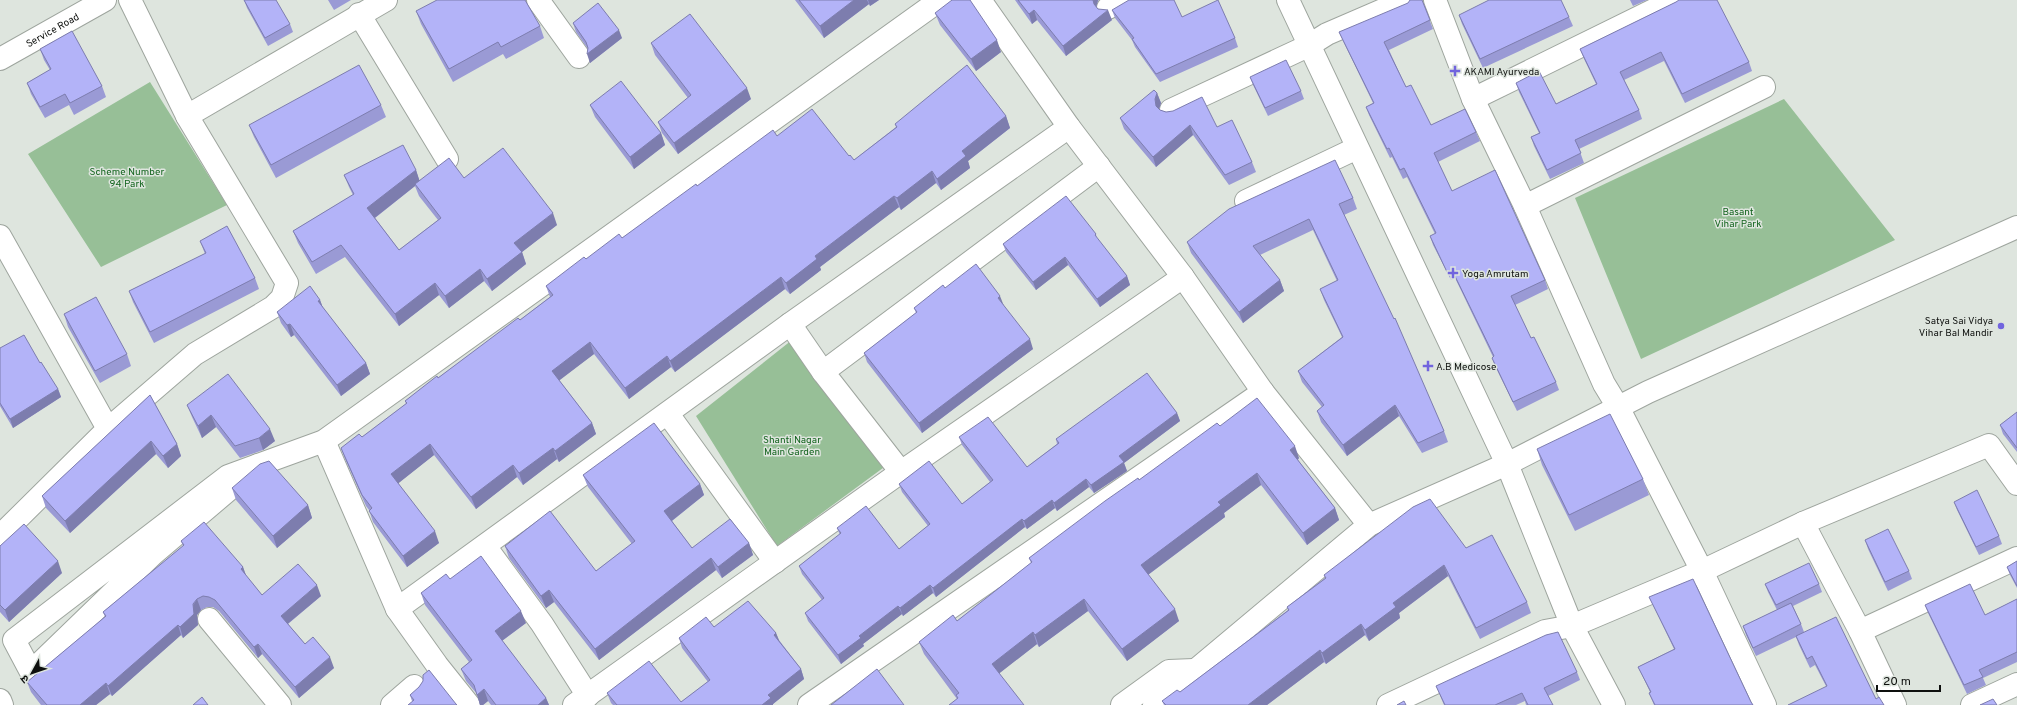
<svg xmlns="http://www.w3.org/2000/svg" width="2017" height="705" viewBox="0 0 2017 705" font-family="Overpass,'Noto Sans Devanagari',sans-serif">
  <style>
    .green { fill: #97bf97 }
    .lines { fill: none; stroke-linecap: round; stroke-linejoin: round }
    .minor-casing { stroke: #9ea59e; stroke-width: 24 }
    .minor { stroke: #fff; stroke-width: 22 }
    .wall { fill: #9a9ad5; fill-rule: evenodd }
    .shaded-wall { fill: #7d7dae }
    .building { fill: #b3b3f8; stroke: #7d7dae }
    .poi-dot { fill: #7164de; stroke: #dee5de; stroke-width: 1.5 }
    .labels { text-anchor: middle; stroke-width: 3; stroke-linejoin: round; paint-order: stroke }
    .street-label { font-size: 10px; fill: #0e100e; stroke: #dee5de }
    .poi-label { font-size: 10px; fill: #0e100e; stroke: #dee5de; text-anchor: start }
    .park-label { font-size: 10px; fill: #13641e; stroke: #dee5de }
  </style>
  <rect width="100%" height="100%" fill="#dee5de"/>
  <path class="green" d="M150,82L227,205L101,267L28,154Z
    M1784,99L1895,240L1641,359L1575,198Z
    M797,336L887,465L777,546L696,416Z"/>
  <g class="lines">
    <defs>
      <g id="minor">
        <path d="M538,0L579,57"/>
        <path d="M980,0L1069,127L1183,277L1263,392L1369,525"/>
        <path d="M1288,0L1507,464L1572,626L1614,705"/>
        <path d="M1435,0L1473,99L1525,206L1604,384L1618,407L1702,571L1765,705"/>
        <path d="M1108,8L1124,0"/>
        <path d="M359,14L447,159"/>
        <path id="s1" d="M0,59L105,0"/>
        <path d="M1473,99L1674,0"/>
        <path d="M1171,110L1308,46L1327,34L1406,0"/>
        <path d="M187,116L386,0"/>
        <path d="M1246,201L1357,148"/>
        <path d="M1525,206L1764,87"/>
        <path d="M0,236L108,429L0,536"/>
        <path d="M790,324L823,372"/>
        <path d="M668,414L775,562"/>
        <path d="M108,429L195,354L273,307L282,298L287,283L187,116L130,0"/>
        <path d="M324,441L397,609L437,665L469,705"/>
        <path d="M258,465L324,441L940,0"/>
        <path d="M258,465L153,554L31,672L14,640L228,476Z"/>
        <path d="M901,472L823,372L1099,166"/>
        <path d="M1803,523L1860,631L1895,705"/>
        <path d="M485,546L542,624L588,696"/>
        <path d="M397,609L790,324L1069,127"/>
        <path d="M209,619L280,705"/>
        <path d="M1860,631L2017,558"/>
        <path d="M0,700L2,705"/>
        <path d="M392,705L414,686"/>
        <path d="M574,705L901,472L1183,277"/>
        <path d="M809,705L1263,392"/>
        <path d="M1122,705L1169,671L1194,670"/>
        <path d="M1154,705L1369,525L1507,464L1648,392L2017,227"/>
        <path d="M1388,705L1545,631L1572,626L1702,571L1803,523L1989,445L2017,484"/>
        <path d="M1972,705L2017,684"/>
      </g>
    </defs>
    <use href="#minor" class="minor-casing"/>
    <use href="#minor" class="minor"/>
  </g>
  <path class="wall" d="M244,0L290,24L293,32L268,46L247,8Z
    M328,0H351L334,10Z
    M795,0H879L870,6L869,4L824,38Z
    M1015,0H1099L1098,1L1096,7L1112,20L1066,56L1037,20L1032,24Z
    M1422,0L1433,29L1389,50L1406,87L1431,125L1476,132L1480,141L1438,162L1452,191L1545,280L1548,289L1515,305L1531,338L1556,382L1559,390L1517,411L1495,366L1492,358L1493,357L1455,278L1451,280L1433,245L1430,236L1435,234L1407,177L1403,179L1392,157L1390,158L1369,115L1366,107L1373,103L1343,41L1339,32Z
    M1630,0H1647L1633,6Z
    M1676,2L1749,62L1752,71L1685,103L1664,61L1624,80L1639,110L1642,119L1579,149L1584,163L1550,179L1534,146L1531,137L1539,133L1519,92L1516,83L1556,104L1596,84L1584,59L1580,49Z
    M1112,10L1182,17L1235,38L1238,47L1160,82L1135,47L1132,40L1115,18Z
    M416,11L540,26L544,38L506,59L503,54L453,82L421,24Z
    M935,13L1001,52L976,71L940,25Z
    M1459,15L1569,17L1573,26L1483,68L1462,24Z
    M573,23L622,38L590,63L588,49L576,32Z
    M651,43L751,99L678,154L662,133L658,122L688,98L655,55Z
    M40,49L102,86L106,97L74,115L69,105L45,118L31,94L27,83L50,70L44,60Z
    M1250,77L1301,91L1304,99L1268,116L1253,85Z
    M1157,93L1161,103L1159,109L1160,110L1166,112L1217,127L1252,162L1256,172L1229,185L1193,135L1156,167L1124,129L1120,118Z
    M381,105L386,117L276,178L254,137L249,125Z
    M590,105L661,133L665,145L634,169L595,117Z
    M1006,116L1010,128L968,161L970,168L941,190L936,183L901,210L899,207L820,267L821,270L790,294L785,289L675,372L671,367L629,399L594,354L559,380L592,423L596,434L559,462L557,459L523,485L517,477L476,509L434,455L398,483L439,543L407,567L373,522L369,510L366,506L345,459L341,448L362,437L406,404L405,401L520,320L550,297L546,286L586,259L622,238L697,186L777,136L849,156L854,160L896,127L895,124Z
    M416,170L419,180L464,178L557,225L522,252L526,264L492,291L484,281L449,308L439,295L399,326L345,257L316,274L298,243L293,231L353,195L349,187L344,175ZM415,186L419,196L438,220L399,250L375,218Z
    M1353,198L1357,209L1344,215L1444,431L1448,442L1422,453L1399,416L1347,456L1321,422L1317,411L1322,407L1302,382L1298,371L1342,337L1324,300L1320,289L1337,281L1313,230L1260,255L1280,280L1284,291L1243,323L1191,253L1187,242Z
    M1096,234L1097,239L1127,276L1130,285L1100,307L1068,265L1036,290L1006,252L1003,244Z
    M200,241L255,278L259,289L154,343L133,302L129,291L205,254Z
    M945,288L1033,349L922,433L867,362L864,353L916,313L914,308Z
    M320,300L323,308L366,363L370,374L341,396L294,335L291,337L281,323L277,312Z
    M64,314L127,354L131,366L100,383L68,327Z
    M0,348L58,389L61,397L13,428L0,406Z
    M150,395L177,444L181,456L168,468L156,454L70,533L46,508L42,496Z
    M187,405L275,441L263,450L240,458L216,427L202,438L192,417Z
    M2017,412V452L2003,434L2000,425Z
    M1177,413L1180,421L1124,463L1127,471L1094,493L1089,487L1057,511L1055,508L1027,529L1025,527L936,597L933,593L903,616L902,614L863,644L864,646L841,664L808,621L805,613L822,600L802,574L799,566L840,535L837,528L899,549L928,526L902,492L899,484L962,504L990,482L962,445L959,437L1027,467L1057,444L1056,439Z
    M1220,426L1299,458L1298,460L1335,508L1339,520L1307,545L1261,485L1224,513L1225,517L1148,575L1179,621L1127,661L1088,611L1039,647L1037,644L999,673L957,699L924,654L919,642L957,621L1031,563L1029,558L1139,480Z
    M1537,449L1643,479L1649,495L1575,531L1542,465Z
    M583,475L700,484L704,495L672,521L692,548L749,543L753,555L722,578L716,570L599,660L554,602L546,608L509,558L505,546L596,571L632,544L588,487Z
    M232,488L308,505L312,518L277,548L236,500Z
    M1954,502L1999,536L2002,544L1979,555L1957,510Z
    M1865,540L1909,571L1912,579L1888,591L1868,549Z
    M181,541L243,567L246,576L262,595L321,596L288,624L305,644L334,668L299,698L262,654L258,658L219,611L213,607H207L201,610L197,615L198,625L183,638L181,635L112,696L110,694L96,705H41L31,692L27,682L105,617L103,612L183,546Z
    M0,546L62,573L9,622L0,612Z
    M1466,548L1527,602L1531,613L1480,639L1448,576L1399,613L1400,618L1369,641L1365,635L1326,664L1324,662L1267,705H1164L1162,701L1180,692L1288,610L1287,607L1325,578L1324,575Z
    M2017,561V588L2010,575L2007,567Z
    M450,579L526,623L502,641L546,698L549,705H491L488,701L483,705H480L477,694L466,681L461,669L469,662L425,605L421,593Z
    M1765,584H1819L1822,592L1793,606L1801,624L1804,632L1876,699L1826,686L1815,665L1810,668L1799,645L1796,637L1756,656L1746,635L1743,626L1777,610L1768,592Z
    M1649,597L1751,702L1753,705H1654L1649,693L1650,692L1642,675L1638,667L1674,649L1653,605Z
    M2017,599V662L1983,678L1986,685L1967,694L1928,613L1925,605L1985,615Z
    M714,627L776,633L779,640L801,669L804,679L773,704V705H613L611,703L607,693L681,702L708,682L682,648L679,638Z
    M1577,672L1580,680L1548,696L1553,705H1526L1525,701L1516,705H1444L1436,686Z
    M410,695L456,704L412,701Z"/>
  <path class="shaded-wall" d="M854,0H867L869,4L824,38L820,26Z
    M868,0H879L870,6Z
    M1093,0H1098L1096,8L1094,4Z
    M1034,10L1037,20L1032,24L1029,14Z
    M1108,10L1112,20L1066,56L1063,46Z
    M619,30L622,38L590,63L587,54Z
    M997,40L1001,52L976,71L971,59Z
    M747,88L751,99L678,154L674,143Z
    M1157,93L1161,103L1159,109L1156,106L1155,99Z
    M1006,116L1010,128L968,161L970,168L941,190L937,179L962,151Z
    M1190,125L1193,135L1156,167L1153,157Z
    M661,133L665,145L634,169L630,157Z
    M416,170L420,182L415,184V186L372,220L367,208Z
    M932,171L936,183L901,210L897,198Z
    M894,196L899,207L820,267L821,270L790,294L786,283L815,256Z
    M553,213L557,225L522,252L526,264L492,291L487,279L514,243Z
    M1065,257L1068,265L1036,290L1033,282Z
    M480,269L484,281L449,308L445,296Z
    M1127,276L1130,285L1100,307L1097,299Z
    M781,277L785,289L675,372L670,361Z
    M1280,280L1284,291L1243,323L1239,312Z
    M435,283L439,295L399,326L395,314Z
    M1000,296L1004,306L998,298Z
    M320,300L324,311L318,301Z
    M290,324L294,335L291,337L287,325Z
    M1030,339L1033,349L922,433L919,423Z
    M590,342L594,354L556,383L552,371Z
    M667,356L671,367L629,399L625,388Z
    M366,363L370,374L341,396L337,385Z
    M58,389L61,397L13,428L10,419Z
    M1395,405L1399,416L1347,456L1343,445Z
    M1177,413L1180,421L1124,463L1127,471L1094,493L1091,485L1119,456Z
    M211,415L216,427L202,438L198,426Z
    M592,423L596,434L559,462L555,451Z
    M270,429L275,441L263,450L259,438Z
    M151,441L156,454L70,533L65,521Z
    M177,444L181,456L168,468L163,456Z
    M430,444L434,455L395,486L391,474Z
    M1295,446L1299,458L1295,462L1290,450Z
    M553,448L557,459L523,485L519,473Z
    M513,465L517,477L476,509L471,497Z
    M1257,473L1261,485L1224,513L1225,517L1145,577L1141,565L1218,502Z
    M1086,479L1089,487L1057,511L1054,503Z
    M700,484L704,495L669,523L664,511Z
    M1052,500L1055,508L1027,529L1024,521Z
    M308,505L312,518L277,548L273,536Z
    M1335,508L1339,520L1307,545L1303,533Z
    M1022,519L1025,527L936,597L933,588Z
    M435,531L439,543L407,567L403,556Z
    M749,543L753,555L722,578L718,567Z
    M711,558L716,570L599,660L595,649Z
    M58,561L62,573L9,622L5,610Z
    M1444,565L1448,576L1399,613L1400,618L1369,641L1365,630L1393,603Z
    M243,567L247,578L241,569Z
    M317,585L321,596L285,626L281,616Z
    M930,585L933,593L903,616L900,608Z
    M549,590L554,602L546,608L541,596Z
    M197,599L201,610L197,615L198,625L183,638L180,627Z
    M1084,599L1088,611L1039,647L1035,635Z
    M898,606L902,614L863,644L864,646L841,664L838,655L859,636Z
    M1175,609L1179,621L1127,661L1122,649Z
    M521,611L526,623L499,643L495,631Z
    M1361,624L1365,635L1326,664L1322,653Z
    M178,625L181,635L112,696L108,686Z
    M1033,632L1037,644L996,676L992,664Z
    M776,633L780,643L774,635Z
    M258,644L262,654L258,658L254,647Z
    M1320,650L1324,662L1267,705H1248Z
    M330,657L334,668L299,698L295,687Z
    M801,669L804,679L773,704V705H762L768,695Z
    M106,683L110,694L96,705H80Z
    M484,689L488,701L483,705H480L477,695Z
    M546,698L549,705H538Z"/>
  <path class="building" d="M244,0H276L290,24L265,38Z
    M437,0H525L540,26L501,47L498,42L449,69L416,11Z
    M799,0H854L820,26Z
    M952,0H970L997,40L971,59L935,13Z
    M1018,0H1093L1094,4L1098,9L1108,10L1063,46L1034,10L1029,14Z
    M1129,0H1174L1182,17L1218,0L1235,38L1156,74L1132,39L1134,38L1112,10Z
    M1410,0H1422L1430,20L1384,42L1406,87L1411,85L1431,125L1465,109L1476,132L1434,153L1452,191L1495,170L1545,280L1511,296L1531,338L1534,337L1556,382L1513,402L1492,358L1494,356L1452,270L1447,272L1430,236L1436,233L1404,168L1400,170L1389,148L1387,149L1366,107L1374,103L1339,32L1408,3Z
    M1489,0H1561L1569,17L1480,59L1459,15Z
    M1679,0H1717L1749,62L1682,94L1661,52L1620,72L1639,110L1575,140L1581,153L1547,170L1531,137L1540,133L1516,83L1539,71L1556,104L1597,84L1580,49L1676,2Z
    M598,3L619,30L587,54L588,48L586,42L573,23Z
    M690,14L747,88L674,143L658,122L691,95L651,43Z
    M72,31L102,86L70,103L65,94L40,107L27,83L51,69L40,49Z
    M1286,60L1301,91L1265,108L1250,77Z
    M359,65L381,105L271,165L249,125Z
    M967,65L1006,116L962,151L966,156L937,179L932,171L897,198L894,196L815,256L817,259L786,283L781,277L670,361L667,356L625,388L590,342L552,371L592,423L555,451L553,448L519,473L513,465L471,497L430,444L391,474L435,531L403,556L369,511L372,508L362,495L341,448L359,434L362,437L407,403L405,401L437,376L438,378L518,318L520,320L553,295L546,286L584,257L586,259L619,234L622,238L696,184L697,186L773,130L777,136L812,109L849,156L850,155L854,160L897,127L895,124Z
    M621,81L661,133L630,157L590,105Z
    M1154,90L1157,93L1155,99L1156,106L1160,110L1166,112L1173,111L1202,97L1217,127L1232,120L1252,162L1225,175L1190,125L1153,157L1120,118Z
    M403,145L416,170L367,208L399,250L441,218L415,184L449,158L464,178L503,148L553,213L514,243L522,252L487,279L480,269L445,296L435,283L395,314L341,245L312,262L293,231L354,194L344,175Z
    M1335,160L1353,198L1339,204L1394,319L1395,318L1444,431L1418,443L1395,405L1343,445L1317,411L1324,405L1298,371L1343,337L1320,289L1338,280L1309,219L1253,246L1280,280L1239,312L1187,242L1229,209Z
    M1066,196L1096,234L1095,235L1127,276L1097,299L1065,257L1033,282L1003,244Z
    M227,226L255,278L150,332L129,291L206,253L200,241Z
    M976,264L1000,296L998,298L1030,339L919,423L864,353L917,312L914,308L943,285L945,288Z
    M310,286L320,300L318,301L366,363L337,385L290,324L287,325L277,312Z
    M96,297L127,354L95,371L64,314Z
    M24,335L40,363L41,362L58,389L10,419L0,403V348Z
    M1147,373L1177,413L1119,456L1124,462L1091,485L1086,479L1054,503L1052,500L1024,521L1022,519L933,588L930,585L900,608L898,606L859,636L861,638L838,655L805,613L824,598L799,566L841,533L837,528L866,506L899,549L930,524L899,484L929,461L962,504L993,480L959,437L988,417L1027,467L1059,443L1056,439Z
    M228,374L270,429L259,438L235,446L211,415L198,426L187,405Z
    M150,395L177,444L163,456L151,441L65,521L42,496Z
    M1257,398L1295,446L1290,450L1335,508L1303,533L1257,473L1218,502L1221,505L1141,565L1175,609L1122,649L1084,599L1035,635L1033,632L992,664L1024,705H949L958,698L956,695L959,693L919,642L953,615L957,621L1032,562L1029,558L1105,501L1138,478L1139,480L1217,423L1220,426Z
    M2017,412V448L2000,425Z
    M1610,414L1643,479L1569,515L1537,449Z
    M654,423L700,484L664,511L692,548L730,519L749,543L718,567L711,558L595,649L549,590L541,596L505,546L550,511L596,571L635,541L583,475Z
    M269,461L308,505L273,536L232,488L260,464Z
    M1977,490L1999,536L1976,547L1954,502Z
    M1430,499L1466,548L1492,535L1527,602L1476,628L1444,565L1393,603L1396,607L1365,630L1361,624L1322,653L1320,650L1248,705H1166L1162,701L1177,690L1180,692L1289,610L1287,607L1326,578L1324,575L1413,507Z
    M204,522L243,567L241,569L262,595L298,564L317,585L281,616L305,644L313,637L330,657L295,687L258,644L254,647L215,600L209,597L203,596L197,599L193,604L194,614L180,627L178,625L108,686L106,683L80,705H47L27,682L106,616L103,612L184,545L181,541Z
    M24,524L58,561L5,610L0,605V546Z
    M1888,529L1909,571L1885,582L1865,540Z
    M481,556L521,611L495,631L546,698L538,705H496L484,689L477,695L474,685L461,669L472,660L421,593L446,574L450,579Z
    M2017,561V586L2007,567Z
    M1809,563L1819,584L1776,605L1765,584Z
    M1693,579L1751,702L1753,705H1655L1649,693L1651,692L1638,667L1675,649L1649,597Z
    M1970,584L1985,615L2017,599V652L1979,670L1983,677L1964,685L1925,605Z
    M748,601L776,633L774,635L801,669L768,695L771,698L762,705H617L607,693L649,661L681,702L710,680L679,638L706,617L714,627Z
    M1791,603L1801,624L1753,648L1743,626Z
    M1836,617L1876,699L1879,697L1884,705H1788L1827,686L1812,656L1807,659L1796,636Z
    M1558,632L1577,672L1544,688L1553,705H1528L1522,693L1495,705H1445L1436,686L1546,635Z
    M877,669L904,705H831Z
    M429,670L456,704L457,705H408L414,700L410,695L419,687L423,681V675Z
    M202,697L208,705H193Z
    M1993,699L1997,705H1980Z
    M1404,701L1406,705H1397Z"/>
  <g class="poi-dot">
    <path d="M1453 65h4v4h4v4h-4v4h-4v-4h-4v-4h4z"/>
    <path d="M1451 267h4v4h4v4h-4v4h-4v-4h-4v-4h4z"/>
    <circle cx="2001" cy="326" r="4"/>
    <path d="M1426 360h4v4h4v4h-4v4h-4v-4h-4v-4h4z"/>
  </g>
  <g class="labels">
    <g class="street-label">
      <text dy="4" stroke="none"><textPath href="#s1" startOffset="60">Service Road</textPath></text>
    </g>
    <g class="poi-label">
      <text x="1464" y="75">AKAMI Ayurveda</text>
      <text x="1462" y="277">Yoga Amrutam</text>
      <text x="1993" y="324" text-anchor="end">Satya Sai Vidya<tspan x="1993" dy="12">Vihar Bal Mandir</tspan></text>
      <text x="1436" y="370">A.B Medicose</text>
    </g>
    <g class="park-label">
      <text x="127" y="175">Scheme Number<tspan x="127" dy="12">94 Park</tspan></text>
      <text x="1738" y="215">Basant<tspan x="1738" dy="12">Vihar Park</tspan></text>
      <text x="792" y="443">Shanti Nagar<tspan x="792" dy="12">Main Garden</tspan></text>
    </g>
  </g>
  <g transform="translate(32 673) rotate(230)" stroke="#dee5de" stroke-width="3" paint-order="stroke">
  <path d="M0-3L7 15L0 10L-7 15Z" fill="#0e100e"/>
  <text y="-6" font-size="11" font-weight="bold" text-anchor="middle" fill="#0e100e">उ</text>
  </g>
  <path d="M1877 685v6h63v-6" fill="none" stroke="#0e100e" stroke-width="2"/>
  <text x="1883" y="685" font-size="12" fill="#0e100e" stroke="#dee5de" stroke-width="3" paint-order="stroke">20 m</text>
</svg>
